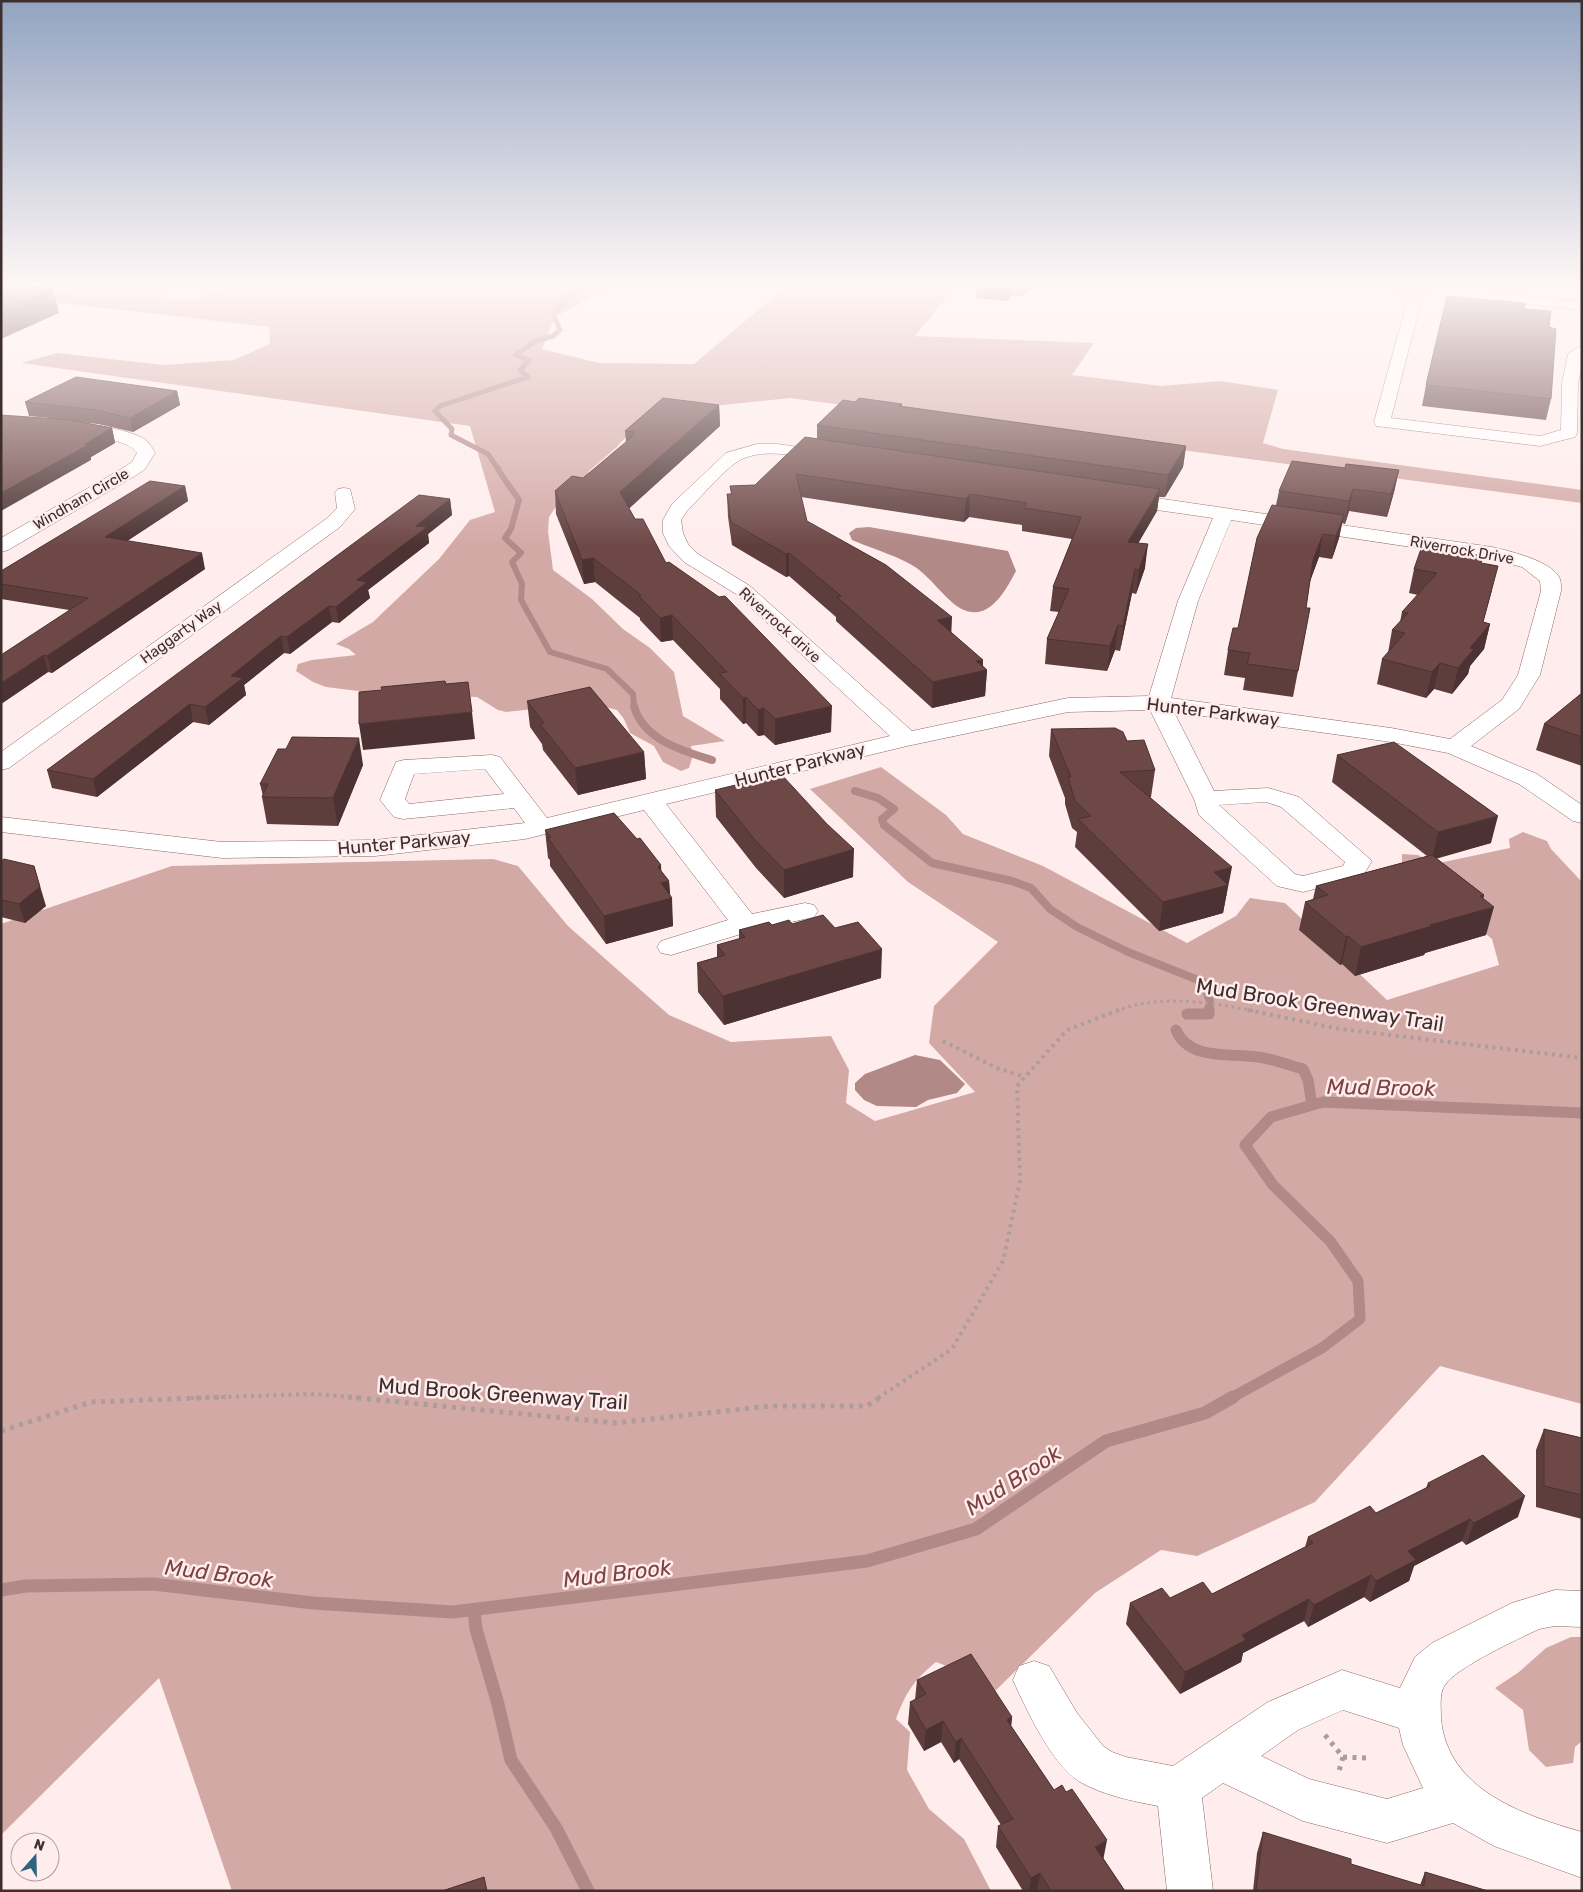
<svg xmlns="http://www.w3.org/2000/svg" width="1583" height="1892" viewBox="0 0 1583 1892" font-family="Rubik,sans-serif">
  <style>
    .forest { fill: #d3a9a6 }
    .water { fill: #b18987 }
    .lines { fill: none; stroke-linecap: round; stroke-linejoin: round }
    .stream-far4 { stroke: #b18987; stroke-width: 5 }
    .stream-far3 { stroke: #b18987; stroke-width: 6 }
    .stream-far2 { stroke: #b18987; stroke-width: 8 }
    .stream-far1 { stroke: #b18987; stroke-width: 11 }
    .stream { stroke: #b18987; stroke-width: 13 }
    .minor-casing { stroke: #8b6866; stroke-width: 1 }
    .path-far2 { stroke: #ac9c9b; stroke-width: 3; stroke-dasharray: 2.5 4; stroke-linecap: butt }
    .path-far1 { stroke: #ac9c9b; stroke-width: 4; stroke-dasharray: 3 4.5; stroke-linecap: butt }
    .path { stroke: #ac9c9b; stroke-width: 5; stroke-dasharray: 4 5.5; stroke-linecap: butt }
    .minor { fill: #fff; fill-rule: evenodd }
    .wall { fill: #5e3e3d }
    .shaded-wall { fill: #4c3232 }
    .building { fill: #6d4847; stroke: #4c3232 }
    .labels { text-anchor: middle; stroke-width: 5; stroke-linejoin: round; paint-order: stroke }
    .far-street-label { font-size: 15px; fill: #3e2f2e; stroke: #feedec }
    .street-label { font-size: 18px; fill: #3e2f2e; stroke: #feedec }
    .near-street-label { font-size: 21px; fill: #3e2f2e; stroke: #feedec }
    .near-water-label { font-size: 22px; font-style: italic; fill: #7d4342; stroke: #feedec }
  </style>
  <rect width="100%" height="100%" fill="#feedec"/>
  <path class="forest" d="M85,282H181L151,297L192,301L232,282H616L555,317L542,349L599,363L694,364L792,282H959L915,336L1094,343L1072,375L1161,386L1220,381L1278,390L1263,443L1283,449L1582,490V503L790,398L665,411L641,420L617,447L589,471L580,492L557,505L549,517L548,531L553,570L592,599L623,629L650,648L674,672L683,716L725,741L691,746L693,755L689,768L681,771L663,762L654,746L630,733L624,719L617,710L591,703L506,712L498,710L477,697L374,693L326,687L313,682L296,671L298,664L312,660L356,655L349,649L336,644L373,622L439,559L470,520L495,512L470,426L21,363L57,353L163,365L234,360L270,344L269,327L43,301Z
    M881,767L946,815L963,834L1043,866L1187,943L1236,916L1250,898L1285,903L1387,1000L1499,965L1492,939L1402,863V854L1418,855L1434,864L1510,848L1509,839L1523,832L1547,841L1551,849L1582,882V1404L1440,1366L1315,1502L1197,1556L1161,1550L1095,1593L991,1695L965,1673L936,1662C914,1680 906,1692 896,1719L910,1732L907,1770L929,1809L964,1839L991,1891H232L159,1678L1,1835V924L172,866L493,859L518,866L568,926L669,1015L731,1042L831,1036L849,1070L846,1103L875,1121L975,1092L929,1043L934,1006L998,942L908,882L810,789Z
    M1571,1637H1582V1741L1575,1747L1573,1763L1546,1767L1529,1750L1523,1710L1495,1688L1519,1672L1546,1648Z"/>
  <path class="water" d="M11,282H66L52,290L1,286Z
    M869,527L1008,551L1016,571C1004,594 985,628 954,604C941,593 931,579 918,569C904,558 870,548 852,540L849,533L856,528Z
    M915,1055L940,1060L965,1084L957,1093L928,1100L916,1107L877,1106L864,1100L855,1090V1083L865,1074Z"/>
  <g class="lines">
    <path class="stream-far4" d="M498,469L488,454L451,435L452,429L435,411L440,406L528,377L520,370L529,360L515,355L536,341L553,336L560,330L553,314L583,282"/>
    <path class="stream-far3" d="M498,468C499,473 514,492 519,500L511,529L505,538L521,553L512,562L522,584L521,600L550,652L607,669L633,694L634,707"/>
    <path class="stream-far2" d="M634,706C643,740 683,751 712,760
      M855,791L878,798L894,809L882,819L884,825L932,863L1012,881L1031,888L1050,909L1077,927L1128,952L1203,982L1210,1001L1209,1011"/>
    <path class="stream-far1" d="M1187,1014H1209V1010
      M1176,1030C1189,1061 1231,1053 1258,1057C1273,1059 1288,1065 1303,1069L1308,1080L1312,1105
      M1231,1398L1322,1348L1360,1319L1358,1281L1330,1241L1273,1185L1245,1145L1271,1117L1323,1102L1582,1113"/>
    <path class="stream" d="M1,1590L26,1586L153,1584L313,1603L453,1612L867,1561L976,1529L1106,1441L1205,1413L1233,1397
      M474,1610L476,1629L498,1704L511,1760L556,1828L588,1891"/>
    <defs>
      <path id="minor" d="M1344,282H1390L1582,302V310L1351,286Z
        M1414,298L1421,302L1391,418L1540,436L1561,430L1562,383L1568,354L1582,345V364L1578,383L1577,433L1575,437L1540,446L1376,426L1374,422L1407,302Z
        M1,417C30,417 124,424 146,440C150,444 153,449 155,453L145,469L135,476L8,550L1,552V538L123,468L132,462L137,453C127,433 24,427 1,427Z
        M757,444H777L827,451L833,452L836,456L833,460L827,461C799,457 766,447 740,460C728,466 698,500 687,511L681,520L683,533L688,544L698,554L750,586L912,731L1068,698L1149,696L1178,601L1213,518L1122,505L1116,503L1113,499L1116,495L1122,493L1492,547C1509,551 1553,561 1560,579C1561,582 1561,587 1561,591L1540,675L1519,709L1471,746L1537,774L1582,805V823L1573,821L1519,784L1448,753L1391,742L1174,712L1214,791L1268,788L1299,797L1372,861L1362,877L1303,892L1277,886L1199,815L1194,799L1150,710L1068,712L907,746L666,804L752,914L805,903L814,905L818,911L814,917L751,931L671,955L661,953L657,947L661,941L728,920L644,810L525,839L375,856L222,858L1,832V817L222,842L375,840L525,823L514,808L403,819L394,817L380,800L396,762L404,760L492,755L500,757L547,818L890,736L736,594L684,562L669,546L663,533V520L672,504L726,453ZM1231,520L1491,559L1522,567L1540,581L1541,591L1518,675L1502,700L1450,739L1391,728L1171,698L1198,601ZM485,769L504,794L409,804L405,799L414,774ZM1266,802L1281,807L1345,862L1343,866L1303,876L1295,874L1219,805Z
        M344,488L350,489L355,509L340,527L9,768L1,770V752L326,519L337,508L335,493L338,489Z
        M1555,1590L1582,1591V1627L1555,1626L1539,1629C1520,1638 1455,1668 1445,1685C1439,1693 1441,1708 1441,1718C1447,1790 1523,1815 1582,1832V1878L1494,1846L1453,1823L1387,1843L1303,1821L1223,1783L1202,1798L1213,1891H1167L1158,1806C1132,1801 1103,1795 1080,1782C1052,1765 1026,1709 1013,1680L1019,1666L1034,1661L1049,1666L1077,1713L1103,1746L1112,1752L1126,1757L1173,1766L1268,1702L1342,1670L1400,1688L1415,1657L1432,1643L1512,1603ZM1343,1710L1399,1728L1403,1745L1423,1788L1387,1799L1309,1779L1261,1756L1298,1730Z"/>
    </defs>
    <use href="#minor" class="minor-casing"/>
    <path class="path-far2" d="M1116,1011C1159,994 1209,1002 1254,1011"/>
    <path class="path-far1" d="M1248,1010L1340,1029L1582,1058
      M943,1041L997,1068L1025,1077
      M191,1398L315,1394L361,1398
      M878,1398L952,1349L1003,1261L1020,1181L1017,1086L1067,1030L1119,1010"/>
    <path class="path" d="M348,1397L616,1423L770,1406H867L880,1397
      M1,1431L91,1402L226,1397
      M1325,1735L1343,1757L1339,1771
      M1343,1757L1366,1758"/>
    <use href="#minor" class="minor"/>
  </g>
  <path class="wall" d="M977,282H1036L1023,296L1012,295L1007,301L976,298Z
    M1524,309L1549,327L1551,399L1546,420L1422,406L1426,385Z
    M177,391L180,405L133,432L98,424L78,422L112,428L115,443L91,457V460L49,418L29,416L25,402Z
    M855,402L902,404V407L1186,446L1183,467L1165,497H1159L1157,511L1138,543L1145,568L1136,594L1132,593L1120,651L1115,650L1107,671L1045,664L1047,639L1059,612L1050,611L1053,587L1072,539L1022,531V525L969,517L964,522L801,497L807,521L952,633L987,670L985,696L932,708L836,621V617L789,576L786,577L732,545L728,517L727,494H731L730,486L755,485L817,439V425Z
    M719,405L720,426L629,508L635,519L666,563L831,732L775,745L764,735L758,736L746,723L743,724L720,699V689L673,640L661,642L640,620V618L595,582L584,584L556,514L555,491L583,478L626,443L625,431Z
    M1345,468L1399,470L1394,492L1387,517L1349,511L1345,524L1342,523L1339,538L1332,559L1319,557L1310,581L1306,608H1310L1293,697L1243,690L1245,678L1224,675L1228,650L1238,628L1276,505L1279,491Z
    M185,486L188,501L127,541L205,569L52,673L48,672L1,704L69,610L1,599V571Z
    M450,499L452,515L428,534L429,543L368,590L370,598L339,623L332,622L290,654L284,653L244,685L246,695L209,725L193,722L97,797L52,788L47,770Z
    M1481,563L1492,590L1483,622L1490,624L1484,649L1470,666L1468,674L1452,694L1434,689L1426,698L1377,684L1382,659L1388,653L1392,630L1400,622L1402,612L1418,595L1409,593L1414,569Z
    M1582,693V766L1536,750L1544,724Z
    M527,701L644,752L646,779L578,795L543,750L542,744L530,727Z
    M1051,729L1127,741L1155,770L1151,797H1150L1227,895L1226,896L1223,913L1159,931L1075,847L1077,832L1072,828L1065,804V798L1049,756Z
    M286,749L363,765L338,826L267,824L262,797L263,796L260,784Z
    M1337,755L1491,843L1436,858L1484,895L1483,899L1486,935L1425,953L1424,955L1355,976L1342,964L1340,965L1299,930L1305,902L1313,899L1316,886L1427,856L1332,782Z
    M715,790L853,877L784,898L756,868L716,817Z
    M545,830L637,839L661,865V871L669,881L673,926L606,944L550,866V860L548,858Z
    M1,861L46,906L25,923L1,917Z
    M792,924L881,978L724,1025L698,992L697,963L717,957V945L739,939V930L772,925Z
    M1544,1429L1582,1438V1519L1536,1507V1450Z
    M1428,1483L1518,1517L1466,1545L1462,1541L1414,1566L1409,1581L1370,1602L1364,1597L1308,1627L1304,1621L1243,1653L1241,1662L1180,1694L1126,1624L1130,1603L1212,1594L1305,1547L1308,1537L1376,1513L1426,1488Z
    M917,1680L1012,1717L1011,1726L1054,1790L1104,1859L1125,1891H1023L996,1847L998,1826L1001,1825L959,1759L954,1763L941,1742L924,1751L908,1724L910,1702L915,1700Z
    M1263,1832L1351,1864L1420,1885L1425,1872L1488,1891H1253L1257,1853Z"/>
  <path class="shaded-wall" d="M1009,282H1013L1012,295L1007,301Z
    M1024,282H1036L1023,296Z
    M53,289L59,313L1,339V311Z
    M177,391L180,405L133,432L130,418Z
    M719,405L720,426L622,515L620,492Z
    M112,428L115,443L91,457V460L1,511V493Z
    M1186,446L1183,467L1165,497L1168,475Z
    M1399,470L1394,492L1387,517L1391,494Z
    M185,486L188,501L109,553L105,537Z
    M1160,489L1157,511L1125,566L1128,542Z
    M1353,489L1349,511L1345,524L1349,501Z
    M970,494L969,517L964,522L966,499Z
    M450,499L452,515L428,534L429,543L368,590L370,598L339,623L336,607L357,580L416,526Z
    M1344,515L1339,538L1332,559L1336,536Z
    M1323,534L1319,557L1309,584L1313,560Z
    M1148,544L1145,568L1136,594L1139,570Z
    M202,553L205,569L52,673L47,656Z
    M789,553V576L786,577V554Z
    M593,558L595,582L584,584L582,560Z
    M1498,566L1479,637L1490,624L1484,649L1470,666L1468,674L1452,694L1458,668L1470,648L1483,622Z
    M1135,569L1132,593L1120,651L1123,626Z
    M329,606L332,622L290,654L287,637Z
    M672,615L673,640L661,642L660,618Z
    M952,617L951,641L937,620Z
    M1118,625L1115,650L1107,671L1110,646Z
    M281,636L284,653L244,685L246,695L209,725L205,707L231,676Z
    M44,655L48,672L1,704V683Z
    M983,660V671L987,670L985,696L932,708L933,682L976,661Z
    M1440,663L1434,689L1426,698L1432,672Z
    M746,697V723L743,724V698Z
    M190,704L193,722L97,797L93,779Z
    M832,706L831,732L775,745V719Z
    M764,708V735L758,736V710Z
    M472,712L475,739L363,750L359,724Z
    M359,738L363,765L338,826L333,798Z
    M644,752L646,779L578,795L575,768Z
    M1498,816L1491,843L1432,860L1438,832Z
    M854,849L853,877L784,898V870Z
    M661,865L662,883L669,881L670,898H672L673,926L606,944L604,916Z
    M34,866L46,906L25,923L19,904Z
    M1232,867L1223,913L1159,931L1163,902L1214,872Z
    M1484,895L1480,911L1494,907L1486,935L1425,953L1424,955L1355,976L1361,947L1430,925L1480,896Z
    M1348,936L1342,964L1340,965L1346,937Z
    M882,949L881,978L724,1025L723,996Z
    M1525,1496L1518,1517L1466,1545L1474,1523Z
    M1470,1519L1462,1541L1414,1566L1409,1581L1370,1602L1376,1581L1408,1551Z
    M1371,1575L1364,1597L1308,1627L1314,1605Z
    M1309,1599L1304,1621L1243,1653L1241,1662L1180,1694L1185,1672L1242,1635Z
    M1012,1717L1010,1738L1007,1720Z
    M943,1721L941,1742L924,1751L926,1730Z
    M961,1738L959,1759L954,1763L956,1742Z
    M1107,1840L1103,1861L1095,1847Z
    M1040,1873L1037,1891H1029L1031,1878Z"/>
  <path class="building" d="M1,282L53,289L1,311Z
    M1447,296L1525,303L1524,309L1551,311L1549,327L1556,329L1551,399L1426,385Z
    M76,377L177,391L130,418L95,410L25,402Z
    M663,398L719,405L620,492L635,519H643L666,563L669,562L719,597L725,596L832,706L775,719L764,708L758,710L746,697L743,698L719,673L727,672L672,615L660,618L639,596L641,595L593,558L582,560L555,491L572,476L583,478L633,436H631L635,432L625,431Z
    M859,398L902,404L899,406L1186,446L1168,475L817,425L843,400L855,402Z
    M1,415L70,420L112,428L85,444L88,445L1,493Z
    M805,437L1160,489L1128,542L1148,544L1139,570L1135,569L1123,626L1118,625L1110,646L1047,639L1069,589L1053,587L1081,517L1024,508L1027,503L970,494L966,499L796,474L807,521L886,565L952,617L937,620L983,660L976,661L987,670L933,682L837,597L841,596L789,553L786,554L731,522L727,494H732L730,486L755,485Z
    M1292,461L1345,468L1346,464L1399,470L1391,494L1353,489L1349,501L1279,491Z
    M150,481L185,486L105,537L202,553L47,656L44,655L1,683V655L88,598L1,584V571Z
    M419,495L450,499L416,526L427,527L357,580L367,582L336,607L329,606L287,637L281,636L231,676L243,678L205,707L190,704L93,779L47,770Z
    M1272,505L1344,515L1336,536L1323,534L1313,560L1306,608H1310L1298,671L1247,664L1250,653L1228,650L1233,628H1238L1257,538Z
    M1422,546L1483,556L1481,563L1498,566L1483,622L1490,624L1470,648L1474,649L1458,668L1440,663L1432,672L1382,659L1405,633L1392,630L1408,613L1402,612L1437,573L1414,569Z
    M445,681L446,684L468,682L472,712L359,724V692L382,690L381,687Z
    M590,687L644,752L575,768L540,724L544,723L527,701Z
    M1582,693V737L1544,724Z
    M1115,728L1123,732L1127,741L1144,740L1155,770L1120,772L1232,867L1214,872L1228,885L1163,902L1078,819L1091,816L1075,801L1068,777H1071L1051,729Z
    M292,737L359,738L333,798L262,797L268,784H260L278,749H286Z
    M1394,742L1498,816L1438,832L1337,755Z
    M781,774L827,824L854,849L784,870L755,840L715,790Z
    M614,813L637,839L640,838L661,865L658,867L669,881L661,883L672,898L604,916L548,838L551,837L545,830Z
    M1432,855L1484,895L1480,896L1494,907L1430,925L1432,926L1361,947L1348,936L1346,937L1305,902L1328,895L1316,886Z
    M4,859L34,866L40,887L19,904L1,900V861Z
    M823,915L835,928L858,922L882,949L723,996L697,963L725,955L717,945L745,937L739,930L769,922L772,925L789,920L792,924Z
    M1544,1429L1582,1438V1495L1544,1486Z
    M1483,1455L1525,1496L1474,1523L1470,1519L1408,1551L1416,1560L1376,1581L1371,1575L1314,1605L1309,1599L1242,1635L1246,1640L1185,1672L1130,1603L1162,1588L1170,1598L1203,1582L1212,1594L1313,1543L1308,1537L1370,1506L1376,1513L1430,1486L1428,1483Z
    M971,1654L1012,1717L1007,1720L1054,1790L1062,1785L1066,1792L1072,1789L1107,1840L1095,1847L1125,1891H1051L1040,1873L1031,1878L998,1826L1013,1819L961,1738L956,1742L943,1721L926,1730L910,1702L926,1694L917,1680Z
    M1263,1832L1351,1859V1864L1424,1886L1425,1872L1488,1891H1256Z
    M484,1877L487,1891H442Z"/>
  <linearGradient id="sky" x2="0" y2="1"><stop stop-color="#92a3c1"/><stop offset="0.52" stop-color="#fff7f6"/><stop offset="1" stop-color="#fff7f6" stop-opacity="0"/></linearGradient>
  <rect width="1583" height="547" fill="url(#sky)"/>
  <g class="labels">
    <g class="far-street-label">
      <text transform="translate(81 499) rotate(-30)" y="5">Windham Circle</text>
      <text transform="translate(1462 550) rotate(10)" y="5">Riverrock Drive</text>
      <text transform="translate(780 625) rotate(42)" y="5">Riverrock drive</text>
      <text transform="translate(181 632) rotate(-36)" y="5">Haggarty Way</text>
    </g>
    <g class="street-label">
      <text transform="translate(1213 712) rotate(7)" y="6">Hunter Parkway</text>
      <text transform="translate(800 765) rotate(-14)" y="6">Hunter Parkway</text>
      <text transform="translate(404 843) rotate(-5)" y="6">Hunter Parkway</text>
    </g>
    <g class="near-street-label">
      <text transform="translate(1320 1005) rotate(9)" y="7">Mud Brook Greenway Trail</text>
      <text transform="translate(503 1394) rotate(4)" y="7">Mud Brook Greenway Trail</text>
    </g>
    <g class="near-water-label">
      <text transform="translate(1381 1087) rotate(1)" y="8">Mud Brook</text>
      <text transform="translate(1013 1480) rotate(-33)" y="8">Mud Brook</text>
      <text transform="translate(219 1573) rotate(7)" y="8">Mud Brook</text>
      <text transform="translate(617 1573) rotate(-7)" y="8">Mud Brook</text>
    </g>
  </g>
  <rect width="1583" height="1892" fill="none" stroke="#3e2f2e" stroke-width="5"/>
  <g transform="translate(35 1857) rotate(20)"><circle r="24" fill="#feedec" stroke="#b1a1a0"/>
  <path d="M0-4L9 19L0 12L-9 19Z" fill="#2d647f"/>
  <text y="-8" font-size="14" font-weight="bold" text-anchor="middle" fill="#3e2f2e">N</text>
  </g>
</svg>
